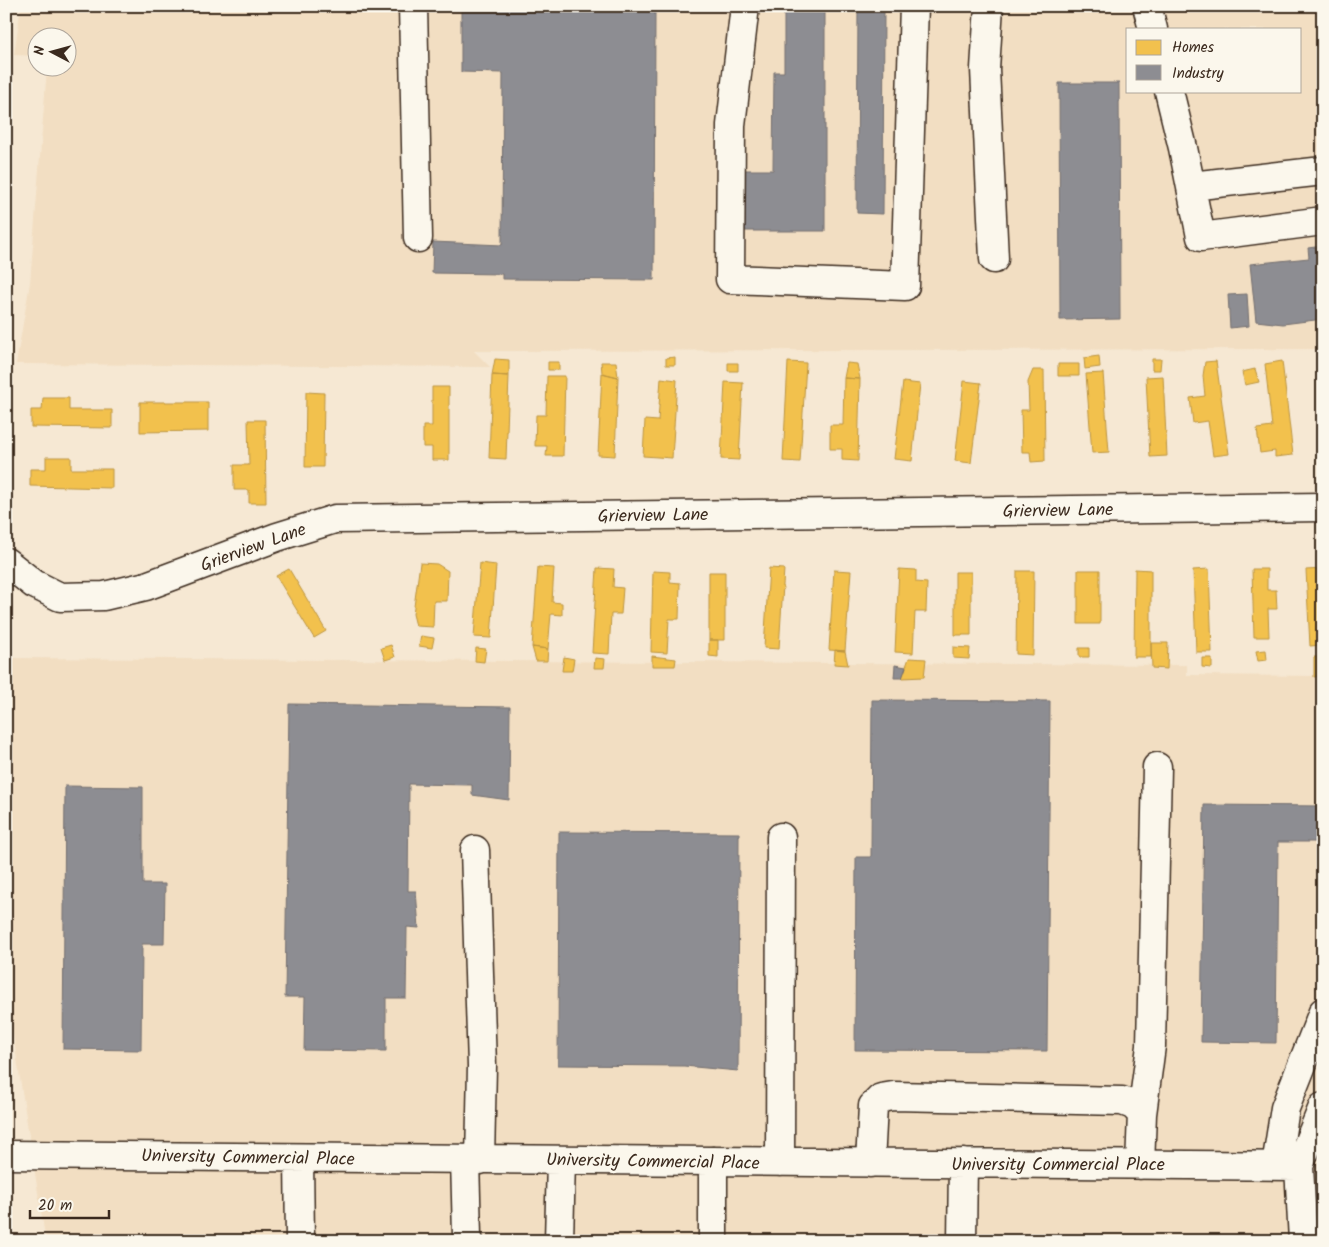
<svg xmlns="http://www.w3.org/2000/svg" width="1329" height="1247" viewBox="0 0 1329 1247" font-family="Kalam,sans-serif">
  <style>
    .built { fill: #f2dec2; fill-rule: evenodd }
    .homes { fill: #f2c14e; stroke: #bb9440 }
    .industry { fill: #8d8d92; stroke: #746f6f }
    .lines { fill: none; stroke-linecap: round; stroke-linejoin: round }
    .minor-casing { stroke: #3b2a1e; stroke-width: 31 }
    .minor { stroke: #fbf7ec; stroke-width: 28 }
    .labels { text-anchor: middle; stroke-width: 5; stroke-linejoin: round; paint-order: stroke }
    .street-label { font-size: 18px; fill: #3b2a1e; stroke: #fbf7ec }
  </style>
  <rect width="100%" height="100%" fill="#f6e8d3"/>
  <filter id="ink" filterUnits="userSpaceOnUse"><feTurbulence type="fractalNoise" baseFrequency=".02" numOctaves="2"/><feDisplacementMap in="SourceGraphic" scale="10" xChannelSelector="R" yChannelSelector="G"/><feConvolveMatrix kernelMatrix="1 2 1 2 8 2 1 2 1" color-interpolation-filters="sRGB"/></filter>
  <g filter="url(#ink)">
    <path class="built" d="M21,6H1323V349L474,351L490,367L16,364L30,283L47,68H68V38H38L37,56L14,55ZM1128,29H1300V91H1128Z
      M6,658L1187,665V675L1323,676V1241H47L44,1230L6,990Z"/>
    <path class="homes" d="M1099,356L1100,367L1085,369L1084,358Z
      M675,357V365H666V358Z
      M495,359L509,360V376L492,375Z
      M1152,359H1161L1160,370H1152Z
      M1216,361L1229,454L1213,456L1208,421L1193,423L1190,398L1205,396L1203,376L1205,362Z
      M1282,361L1293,455L1275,457V451L1260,453L1257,429L1272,427L1265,364Z
      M548,362H559V370H548Z
      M601,362H616L618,377L602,373Z
      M788,362L806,363L800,462L783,461Z
      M728,363H738V371H728Z
      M847,363L857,364L860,379L844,378Z
      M1058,364H1079V376H1058Z
      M1255,369L1259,382L1245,385L1242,372Z
      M1033,370H1044L1045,461L1031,462L1030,452H1022L1021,410H1029L1028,382Z
      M602,373L618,377L615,456L598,455Z
      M1103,373L1109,452L1092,453L1086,374Z
      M492,375L509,376L506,459L489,458Z
      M547,376H565L563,456H546L547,446H535L536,415H546Z
      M1163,376L1167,456L1150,457L1146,377Z
      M661,378L677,380L672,458L643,456L645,420L658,421Z
      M844,378L860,379L858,461L842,460V449H830V425H843Z
      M964,381L981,383L971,463L955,461Z
      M725,382L743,383L739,460L721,459Z
      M903,382L920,384L912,461L894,459Z
      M432,387H449V460H432V447H423V426H432Z
      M306,392L324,393L323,467H305Z
      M43,398H69V410H112V428L31,427V410H42Z
      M140,402H208V431L140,432Z
      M248,420H265L266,503H249V490H234V465H249Z
      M46,457H71V469H112V488L30,486V469H46Z
      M420,563L437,564L448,571L447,601H434L433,627L416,626L413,614Z
      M480,563L496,565L491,638L474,637Z
      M538,567L554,568L552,602L562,603V615L551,614L548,649L532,647Z
      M597,568L614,569L613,587L623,588L621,614H611L609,654L592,653Z
      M769,568L784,569L779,649L764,648Z
      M289,569L326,631L314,638L276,576Z
      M899,569L916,570V582L927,583L926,612H915L913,653L895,652Z
      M1135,569L1151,570V657H1134Z
      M1209,569L1212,652H1196L1193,570Z
      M1252,569H1267V590H1276L1277,609H1268L1269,637H1254Z
      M1323,569V645L1310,646L1306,570Z
      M834,570L851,571L845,651L829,650Z
      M1078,570H1100V624H1078Z
      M653,571L670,572V582L680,583L679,619H669L667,653L651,652Z
      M1017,571H1034L1033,655L1016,654Z
      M709,572H725V640H709Z
      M955,572H971V635H955Z
      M421,636L434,638L432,648L419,646Z
      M709,640H718V657L709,656Z
      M1151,643H1168L1167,669L1152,668Z
      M391,645L395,657L385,660L381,648Z
      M532,647L548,649L547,661H536Z
      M953,647L970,648L969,659L953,658Z
      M476,648L486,649L484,662L475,661Z
      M1079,648H1089V657H1079Z
      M835,650L845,651L848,665L834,664Z
      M1266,650L1267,660L1258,661L1256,651Z
      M652,656L676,659L675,666H652Z
      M564,657L574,659L572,671H562Z
      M1314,657H1323V676L1314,677Z
      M595,658L605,659L604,668H594Z
      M909,658L926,659L924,677L902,678Z
      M1202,658H1212V668L1202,667Z"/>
    <path class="industry" d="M784,6H825V231H738V170H773L774,72H784Z
      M858,6H884L883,214L857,213Z
      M461,8L655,10L654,280L502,279V274L432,273L433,242L502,245L503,73L461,72Z
      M1059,83H1119L1120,319L1060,320Z
      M1323,246V319L1283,324L1256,321L1250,264L1309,258L1308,248Z
      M1247,294L1249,326L1230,328L1228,295Z
      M895,665L906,667L902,678H894Z
      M872,700L1050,701L1047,1051L855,1050L856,857H871Z
      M289,704L510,707L509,800L472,795V785L409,784L408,891H416L419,928L407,927L406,998H386V1051L304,1050L305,997H285Z
      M65,786L143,787V884H165L164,944H142L141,1050L63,1049Z
      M1204,805L1323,806V842H1278L1276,1043L1201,1042Z
      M559,832L739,833L738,1071L684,1066L558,1065Z
      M575,1240H673L575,1241Z"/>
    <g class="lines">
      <defs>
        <path id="minor" d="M413,6L418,238
          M745,6L731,125L730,279L905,286L914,6
          M989,6L985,69L994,259
          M1147,6L1153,29
          M1169,91L1183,148L1201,237L1323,221
          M1191,186L1323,171
          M6,562L34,584L60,597L104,596L146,586L277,537L335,519L1323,507
          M475,850L482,1066L480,1160
          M1142,1114L1151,1046L1157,767
          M6,1155L1299,1166
          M299,1158L300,1241
          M465,1159L467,1236L469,1241
          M780,1162L781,837
          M870,1163L873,1106L881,1098L893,1096L1122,1101L1133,1105L1142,1114L1140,1165
          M1276,1166L1285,1108L1323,1012
          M559,1241L561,1160
          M713,1241V1161
          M962,1241L963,1163
          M1303,1241L1299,1166L1323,1107"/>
      </defs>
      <use href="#minor" class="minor-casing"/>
      <use href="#minor" class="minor"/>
    </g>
  </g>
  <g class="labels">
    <g class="street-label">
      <text transform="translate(1058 510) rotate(-1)" y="6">Grierview Lane</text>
      <text transform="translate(653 515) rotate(-1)" y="6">Grierview Lane</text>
      <text transform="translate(253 547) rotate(-20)" y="6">Grierview Lane</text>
      <text transform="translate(248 1157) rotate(1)" y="6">University Commercial Place</text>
      <text transform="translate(653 1161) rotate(1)" y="6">University Commercial Place</text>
      <text x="1058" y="1170">University Commercial Place</text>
    </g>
  </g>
  <rect width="1329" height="1247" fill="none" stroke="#fbf7ec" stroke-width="25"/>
  <rect x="12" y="12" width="1304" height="1222" fill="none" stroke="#3b2a1e" stroke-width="2" filter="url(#ink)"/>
  <rect x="1126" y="28" width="175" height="65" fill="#fbf7ec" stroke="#aea59a"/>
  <rect x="1136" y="40" width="25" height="15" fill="#f2c14e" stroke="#aea59a"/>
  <text x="1172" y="52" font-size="15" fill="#3b2a1e">Homes</text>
  <rect x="1136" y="65" width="25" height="15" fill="#8d8d92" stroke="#aea59a"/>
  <text x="1172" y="78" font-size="15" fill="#3b2a1e">Industry</text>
  <g transform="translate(52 52) rotate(276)"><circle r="24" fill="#fbf7ec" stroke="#aea59a"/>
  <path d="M0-4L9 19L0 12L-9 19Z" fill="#3b2a1e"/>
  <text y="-8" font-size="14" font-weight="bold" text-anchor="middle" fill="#3b2a1e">N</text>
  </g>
  <path d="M30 1210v8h79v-8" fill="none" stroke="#3b2a1e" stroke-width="2.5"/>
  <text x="38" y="1210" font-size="15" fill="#3b2a1e" stroke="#fbf7ec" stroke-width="4" paint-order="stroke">20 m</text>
</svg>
